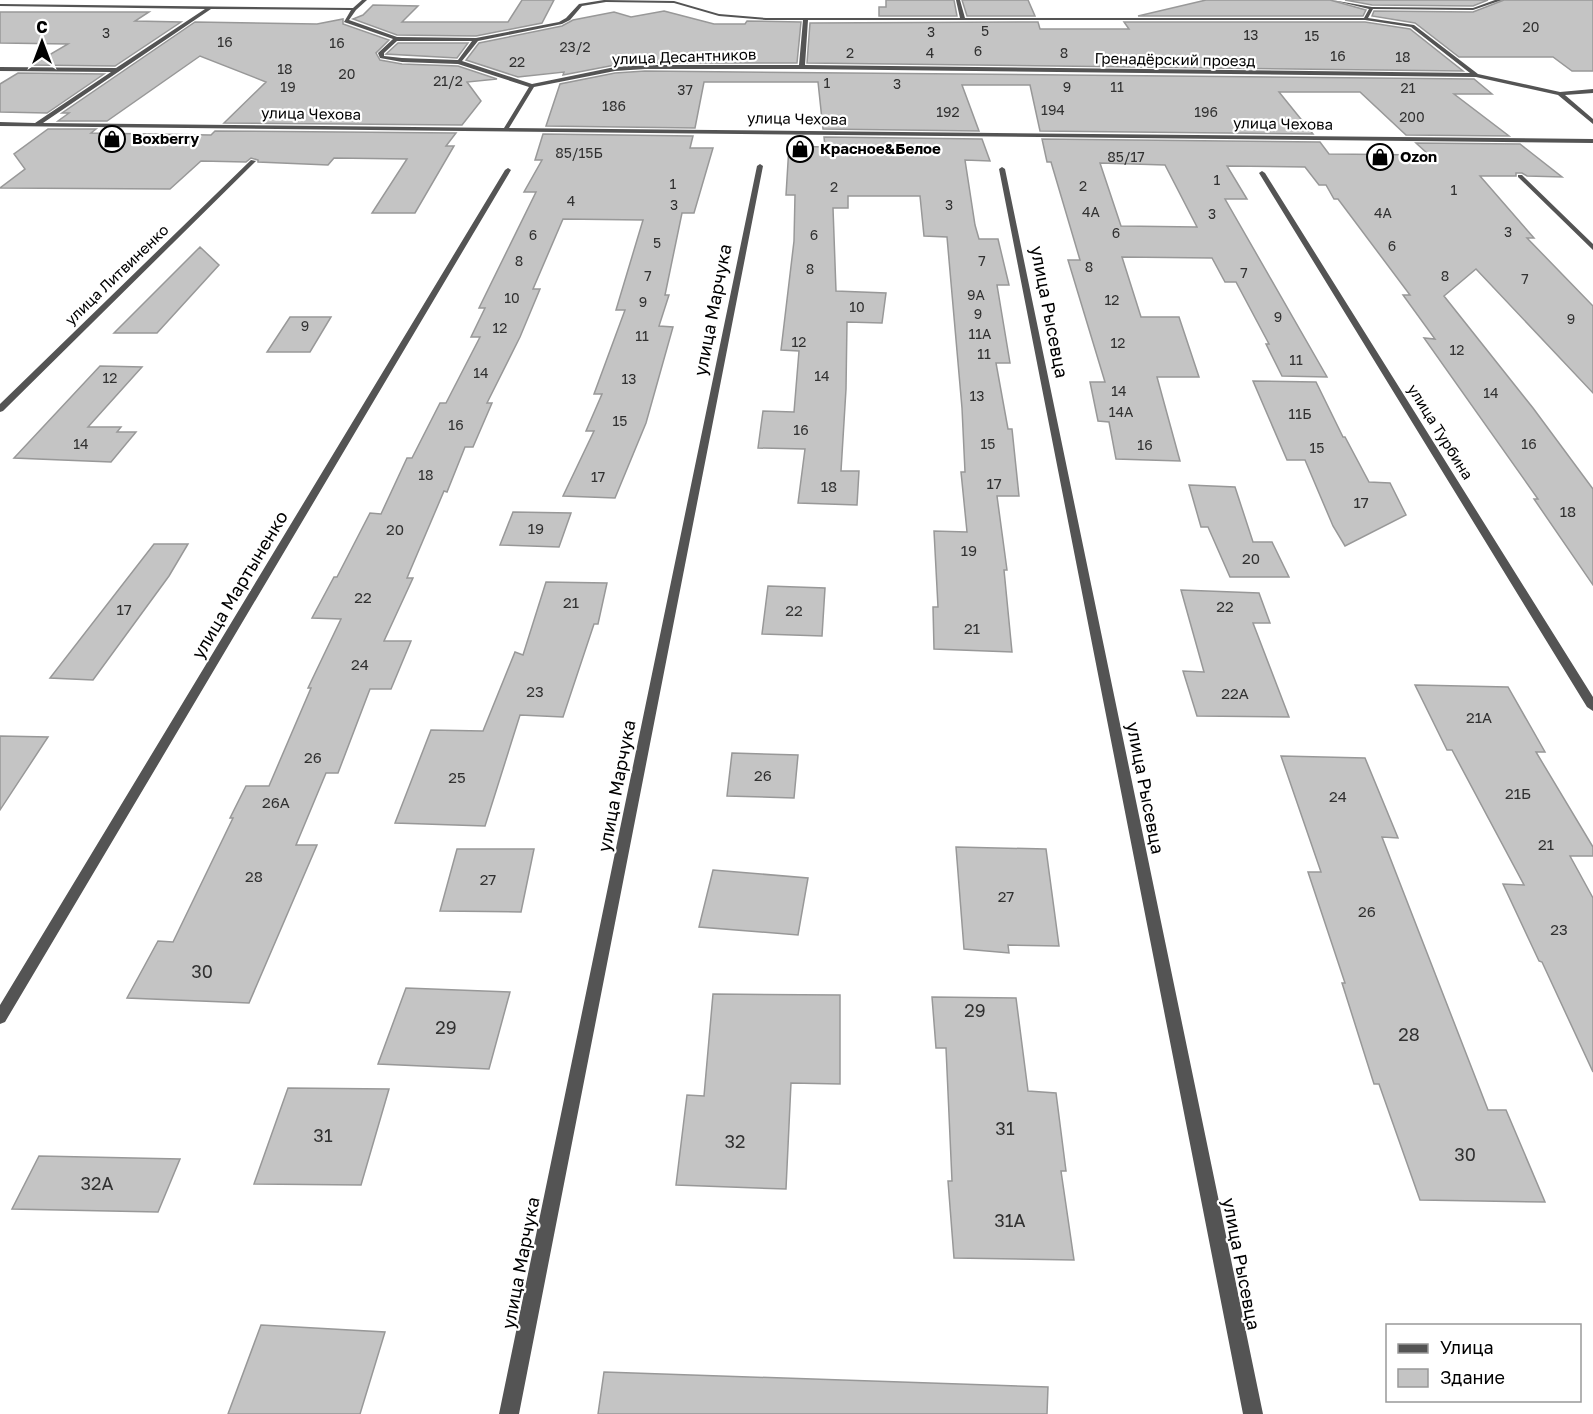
<svg xmlns="http://www.w3.org/2000/svg" width="1593" height="1414" viewBox="0 0 1593 1414" font-family="'Golos Text',sans-serif">
  <style>
    .building { fill: #c4c4c4; stroke: #989898; stroke-width: 1.5; fill-rule: evenodd }
    .lines { fill: none; stroke-linecap: round; stroke-linejoin: round }
    .minor { fill: #545454; fill-rule: evenodd }
    .labels { text-anchor: middle; stroke-width: 4.5; stroke-linejoin: round; paint-order: stroke }
    .far-number-label { font-size: 14px; fill: #313131 }
    .far-street-label { font-size: 15px; fill: #000; stroke: #fff }
    .far-poi-label { font-size: 15px; font-weight: bold; fill: #000; stroke: #fff; text-anchor: start }
    .number-label { font-size: 15px; fill: #313131 }
    .street-label { font-size: 18px; fill: #000; stroke: #fff }
    .near-number-label { font-size: 18px; fill: #313131 }
  </style>
  <rect width="100%" height="100%" fill="#fff"/>
  <path class="building" d="M522,0H554L542,23L476,36L397,35L353,19L363,15L373,5L418,6L402,22H508Z
    M886,0H954L957,16H879V7H886Z
    M962,0H1028L1035,16H967Z
    M1206,0H1330L1366,10L1363,16H1138Z
    M1345,0H1488L1473,6L1372,5Z
    M1504,0H1593V71H1572L1553,57H1459L1415,23L1372,16L1374,11L1473,12Z
    M664,11L714,24H745L747,21L801,22L797,63H645L615,65L563,75L564,72L518,77L466,60L479,43L562,26L573,20L614,12L631,17Z
    M0,12H149L135,21L181,22L115,66L32,65L68,44L0,43Z
    M343,19V24L389,40L376,53L380,60L402,64L458,66L497,79L467,82L481,101L462,125L224,123L266,82L200,56L107,121H58L69,113H62L195,22L317,24Z
    M1038,22L1040,29H1129L1124,22H1365L1410,29L1463,71L807,63L810,23Z
    M398,43H468L457,58L386,54Z
    M645,71L1474,79L1492,94H1454L1509,136L1406,135L1360,92H1279L1313,134L1040,131L1030,85H962L979,131L823,129L818,82H704L695,128L546,126L560,84L615,73Z
    M18,73L104,74L47,113L0,112V84Z
    M48,129H96L91,133L211,135L215,131L456,133L446,146H454L415,213H372L407,159L334,158L328,165L258,162V160L251,158L246,162L201,161L170,189L0,188L25,169L14,154Z
    M543,134L693,136L690,148H713L694,213H682L665,295H669L659,326L673,327L646,423L615,498L563,496L594,431H586L602,394H594L625,310H616L643,220L563,219L533,289H540L520,337L487,403H492L473,447H465L447,492L444,491L407,578H413L384,641H411L391,689H370L338,773H326L296,845H317L249,1003L127,998L158,941L173,942L233,818H230L246,786H269L311,688H308L341,619L312,618L334,577H337L370,513L381,514L407,458H412L440,403H446L480,337H471L485,308H479L536,192H524L542,160H535Z
    M824,137L982,139L990,161L965,160L975,225L979,239H998L1009,285H997L1010,363H996L1008,429H1012L1019,496H997L1007,570H1004L1012,652L934,649L933,607H938L934,531L967,532L961,472H965L962,408L947,237L924,236L920,196H848V208H833L836,291L886,293L882,323L847,322L846,389L841,471H859L857,505L798,503L805,449L758,448L763,411L794,412L799,351L781,350L794,241L795,195H786L789,146L825,147Z
    M1042,139L1320,142L1329,154L1429,155L1416,143L1520,144L1562,177L1527,176L1522,173H1516V176H1480L1534,238H1527L1593,306V393L1476,269L1444,296L1533,408L1593,489V585L1534,499H1538L1424,338L1435,339L1403,295H1410L1338,199H1334L1326,185H1319L1305,167L1227,166L1247,199H1225L1327,377L1282,376L1266,344H1269L1236,282H1225L1212,258L1122,257L1141,317H1179L1199,377H1157L1180,461L1116,459L1109,422L1098,421L1090,382H1105L1068,260H1080L1051,162H1047ZM1100,163L1165,165L1197,227L1121,226Z
    M200,247L219,265L157,333H114Z
    M290,317H331L310,352H267Z
    M100,366L142,367L88,427H121L117,432H136L111,462L14,458Z
    M1253,381L1316,382L1343,437H1345L1369,482L1390,483L1406,515L1345,546L1333,526L1305,460H1287Z
    M1189,485L1235,487L1253,542H1272L1289,577H1230L1208,527H1201Z
    M513,512L571,513L559,547L500,545Z
    M154,544H188L169,576L93,680L50,678Z
    M546,582L607,583L598,624H594L563,717L520,715L485,826L395,823L431,730L483,731L515,652L523,655Z
    M768,586L825,588L822,636L762,634Z
    M1181,590L1259,593L1270,623H1253L1289,717L1197,716L1183,671L1204,672Z
    M1415,685L1508,687L1545,752H1536L1593,847V856H1570L1593,898V1072L1542,962L1539,961L1503,884L1524,885L1452,750H1447Z
    M0,736L48,737L0,810Z
    M732,753L798,755L794,798L727,796Z
    M1281,756L1365,758L1398,838L1382,837L1488,1110H1506L1545,1202L1420,1200L1379,1084H1374L1342,983H1345L1308,872H1321Z
    M956,847L1046,849L1059,946L1008,945L1009,953L964,949Z
    M457,849H534L521,912L440,911Z
    M713,870L808,878L798,935L699,927Z
    M406,988L510,992L489,1069L378,1064Z
    M713,994L840,995V1084L791,1083L786,1189L676,1185L687,1095L704,1096Z
    M932,997L1016,998L1028,1091L1056,1093L1066,1171H1061L1074,1260L954,1258L948,1181H952L946,1048H936Z
    M288,1088L389,1089L361,1185L254,1184Z
    M39,1156L180,1159L158,1212L12,1209Z
    M261,1325L385,1332L360,1414H228Z
    M604,1372L1048,1387L1047,1414H598Z"/>
  <g class="lines">
    <path class="minor" d="M362,0H367L356,10L349,20L397,37L476,38L559,22L566,18L579,4L604,0L674,1L719,14L766,18H960L956,0H960L965,18H1364L1369,9L1332,0L1372,7L1473,8L1495,0H1502L1473,10L1373,9L1368,18L1414,25L1478,74L1560,92L1593,89V93L1565,95L1593,119V124L1558,95L1476,77L802,69H645L615,71L534,87L509,128L1593,139V143L0,126V122L35,123L111,72L0,71V67L116,68L205,9L0,6V4L353,8ZM606,2L674,3L719,16L766,20H803L799,65H645L615,67L532,84L462,61L478,41L562,24L570,20L582,6ZM211,9L351,10L344,22L393,39L378,53L380,58L402,62L458,64L529,87L504,128L43,123ZM808,20H1365L1411,27L1470,73L805,65ZM397,41H472L458,60L402,58L384,56V53Z
      M251,160L256,161L3,411L0,412V404Z
      M760,164L763,166L519,1414H499L757,166Z
      M1002,167L1005,169L1263,1414H1243L999,169Z
      M508,168L511,170L5,1022L0,1024V1005L505,170Z
      M1262,171L1265,173L1593,697V711L1587,707L1259,173Z
      M1518,175H1522L1593,244V250L1518,177Z"/>
  </g>
  <defs>
    <symbol id="shop-ring" viewBox="-11 -11 22 22"><circle r="9.5" fill="#fff" stroke="#000" stroke-width="1.5"/><path d="M-5-2.5h2.3a2.7 3.5 0 0 1 5.4 0H5L5.5 6h-11ZM-1.5-2.5h3a1.5 2.3 0 0 0-3 0Z" fill="#000"/></symbol>
  </defs>
  <g fill-rule="evenodd">
    <use href="#shop-ring" x="97" y="124" width="30" height="30"/>
    <use href="#shop-ring" x="785" y="134" width="30" height="30"/>
    <use href="#shop-ring" x="1365" y="142" width="30" height="30"/>
  </g>
  <g class="labels">
    <g class="far-number-label">
      <text x="1531" y="32">20</text>
      <text x="985" y="36">5</text>
      <text x="931" y="37">3</text>
      <text x="106" y="38">3</text>
      <text x="1251" y="40">13</text>
      <text x="1312" y="41">15</text>
      <text x="225" y="47">16</text>
      <text x="337" y="48">16</text>
      <text x="575" y="52">23/2</text>
      <text x="978" y="56">6</text>
      <text x="850" y="58">2</text>
      <text x="930" y="58">4</text>
      <text x="1064" y="58">8</text>
      <text x="1338" y="61">16</text>
      <text x="1403" y="62">18</text>
      <text x="517" y="67">22</text>
      <text x="285" y="74">18</text>
      <text x="347" y="79">20</text>
      <text x="448" y="86">21/2</text>
      <text x="827" y="88">1</text>
      <text x="897" y="89">3</text>
      <text x="288" y="92">19</text>
      <text x="1067" y="92">9</text>
      <text x="1117" y="92">11</text>
      <text x="1408" y="93">21</text>
      <text x="685" y="95">37</text>
      <text x="614" y="111">186</text>
      <text x="1053" y="115">194</text>
      <text x="948" y="117">192</text>
      <text x="1206" y="117">196</text>
      <text x="1412" y="122">200</text>
      <text x="579" y="158">85/15Б</text>
      <text x="1126" y="162">85/17</text>
      <text x="1217" y="185">1</text>
      <text x="673" y="189">1</text>
      <text x="1083" y="191">2</text>
      <text x="834" y="192">2</text>
      <text x="1454" y="195">1</text>
      <text x="571" y="206">4</text>
      <text x="674" y="210">3</text>
      <text x="949" y="210">3</text>
      <text x="1091" y="217">4А</text>
      <text x="1383" y="218">4А</text>
      <text x="1212" y="219">3</text>
      <text x="1508" y="237">3</text>
      <text x="1116" y="238">6</text>
      <text x="533" y="240">6</text>
      <text x="814" y="240">6</text>
      <text x="657" y="248">5</text>
      <text x="1392" y="251">6</text>
      <text x="519" y="266">8</text>
      <text x="982" y="266">7</text>
      <text x="1089" y="272">8</text>
      <text x="810" y="274">8</text>
      <text x="1244" y="278">7</text>
      <text x="648" y="281">7</text>
      <text x="1445" y="281">8</text>
      <text x="1525" y="284">7</text>
      <text x="976" y="300">9А</text>
      <text x="512" y="303">10</text>
      <text x="1112" y="305">12</text>
      <text x="643" y="307">9</text>
      <text x="857" y="312">10</text>
      <text x="978" y="319">9</text>
      <text x="1278" y="322">9</text>
      <text x="1571" y="324">9</text>
      <text x="305" y="331">9</text>
      <text x="500" y="333">12</text>
      <text x="980" y="339">11А</text>
      <text x="642" y="341">11</text>
      <text x="799" y="347">12</text>
      <text x="1118" y="348">12</text>
      <text x="1457" y="355">12</text>
      <text x="984" y="359">11</text>
      <text x="1296" y="365">11</text>
      <text x="481" y="378">14</text>
      <text x="822" y="381">14</text>
      <text x="110" y="383">12</text>
      <text x="629" y="384">13</text>
      <text x="1119" y="396">14</text>
      <text x="1491" y="398">14</text>
      <text x="977" y="401">13</text>
      <text x="1121" y="417">14А</text>
      <text x="1300" y="419">11Б</text>
      <text x="620" y="426">15</text>
      <text x="456" y="430">16</text>
      <text x="801" y="435">16</text>
      <text x="81" y="449">14</text>
      <text x="988" y="449">15</text>
      <text x="1529" y="449">16</text>
      <text x="1145" y="450">16</text>
      <text x="1317" y="453">15</text>
      <text x="426" y="480">18</text>
      <text x="598" y="482">17</text>
    </g>
    <g class="far-street-label">
      <text transform="translate(684 57) rotate(-2)" y="5">улица Десантников</text>
      <text transform="translate(1175 60) rotate(1)" y="5">Гренадёрский проезд</text>
      <text transform="translate(311 114) rotate(1)" y="5">улица Чехова</text>
      <text transform="translate(797 119) rotate(1)" y="5">улица Чехова</text>
      <text transform="translate(1283 124) rotate(1)" y="5">улица Чехова</text>
      <text transform="translate(117 275) rotate(-44)" y="5">улица Литвиненко</text>
      <text transform="translate(1440 432) rotate(58)" y="5">улица Турбина</text>
    </g>
    <g class="far-poi-label">
      <text x="132" y="144">Boxberry</text>
      <text x="820" y="154">Красное&amp;Белое</text>
      <text x="1400" y="162">Ozon</text>
    </g>
    <g class="number-label">
      <text x="994" y="489">17</text>
      <text x="829" y="492">18</text>
      <text x="1361" y="508">17</text>
      <text x="1568" y="517">18</text>
      <text x="536" y="534">19</text>
      <text x="395" y="535">20</text>
      <text x="969" y="556">19</text>
      <text x="1251" y="564">20</text>
      <text x="363" y="603">22</text>
      <text x="571" y="608">21</text>
      <text x="1225" y="612">22</text>
      <text x="124" y="615">17</text>
      <text x="794" y="616">22</text>
      <text x="972" y="634">21</text>
      <text x="360" y="670">24</text>
      <text x="535" y="697">23</text>
      <text x="1235" y="699">22А</text>
      <text x="1479" y="723">21А</text>
      <text x="313" y="763">26</text>
      <text x="763" y="781">26</text>
      <text x="457" y="783">25</text>
      <text x="1518" y="799">21Б</text>
      <text x="1338" y="802">24</text>
      <text x="276" y="808">26А</text>
      <text x="1546" y="850">21</text>
      <text x="254" y="882">28</text>
      <text x="488" y="885">27</text>
      <text x="1006" y="902">27</text>
      <text x="1367" y="917">26</text>
      <text x="1559" y="935">23</text>
    </g>
    <g class="street-label">
      <text transform="translate(713 310) rotate(-79)" y="6">улица Марчука</text>
      <text transform="translate(1049 312) rotate(79)" y="6">улица Рысевца</text>
      <text transform="translate(240 585) rotate(-59)" y="6">улица Мартыненко</text>
      <text transform="translate(617 786) rotate(-79)" y="6">улица Марчука</text>
      <text transform="translate(1145 788) rotate(79)" y="6">улица Рысевца</text>
      <text transform="translate(521 1263) rotate(-79)" y="6">улица Марчука</text>
      <text transform="translate(1241 1264) rotate(79)" y="6">улица Рысевца</text>
    </g>
    <g class="near-number-label">
      <text x="202" y="978">30</text>
      <text x="975" y="1017">29</text>
      <text x="446" y="1034">29</text>
      <text x="1409" y="1041">28</text>
      <text x="1005" y="1135">31</text>
      <text x="323" y="1142">31</text>
      <text x="735" y="1148">32</text>
      <text x="1465" y="1161">30</text>
      <text x="97" y="1190">32А</text>
      <text x="1010" y="1227">31А</text>
    </g>
  </g>
  <rect x="1386" y="1324" width="195" height="78" fill="#ffffff" stroke="#999999" stroke-width="1.5"/>
  <rect x="1398" y="1344" width="30" height="9" fill="#545454" stroke="#999999" stroke-width="1.5"/>
  <text x="1440" y="1354" font-size="18" fill="#000000">Улица</text>
  <rect x="1398" y="1369" width="30" height="18" fill="#c4c4c4" stroke="#999999" stroke-width="1.5"/>
  <text x="1440" y="1384" font-size="18" fill="#000000">Здание</text>
  <g transform="translate(42 42)" stroke="#ffffff" stroke-width="4.5" paint-order="stroke">
  <path d="M0-4.5L10 22L0 15L-10 22Z" fill="#000000"/>
  <text y="-9" font-size="16" font-weight="bold" text-anchor="middle" fill="#000000">С</text>
  </g>
</svg>
